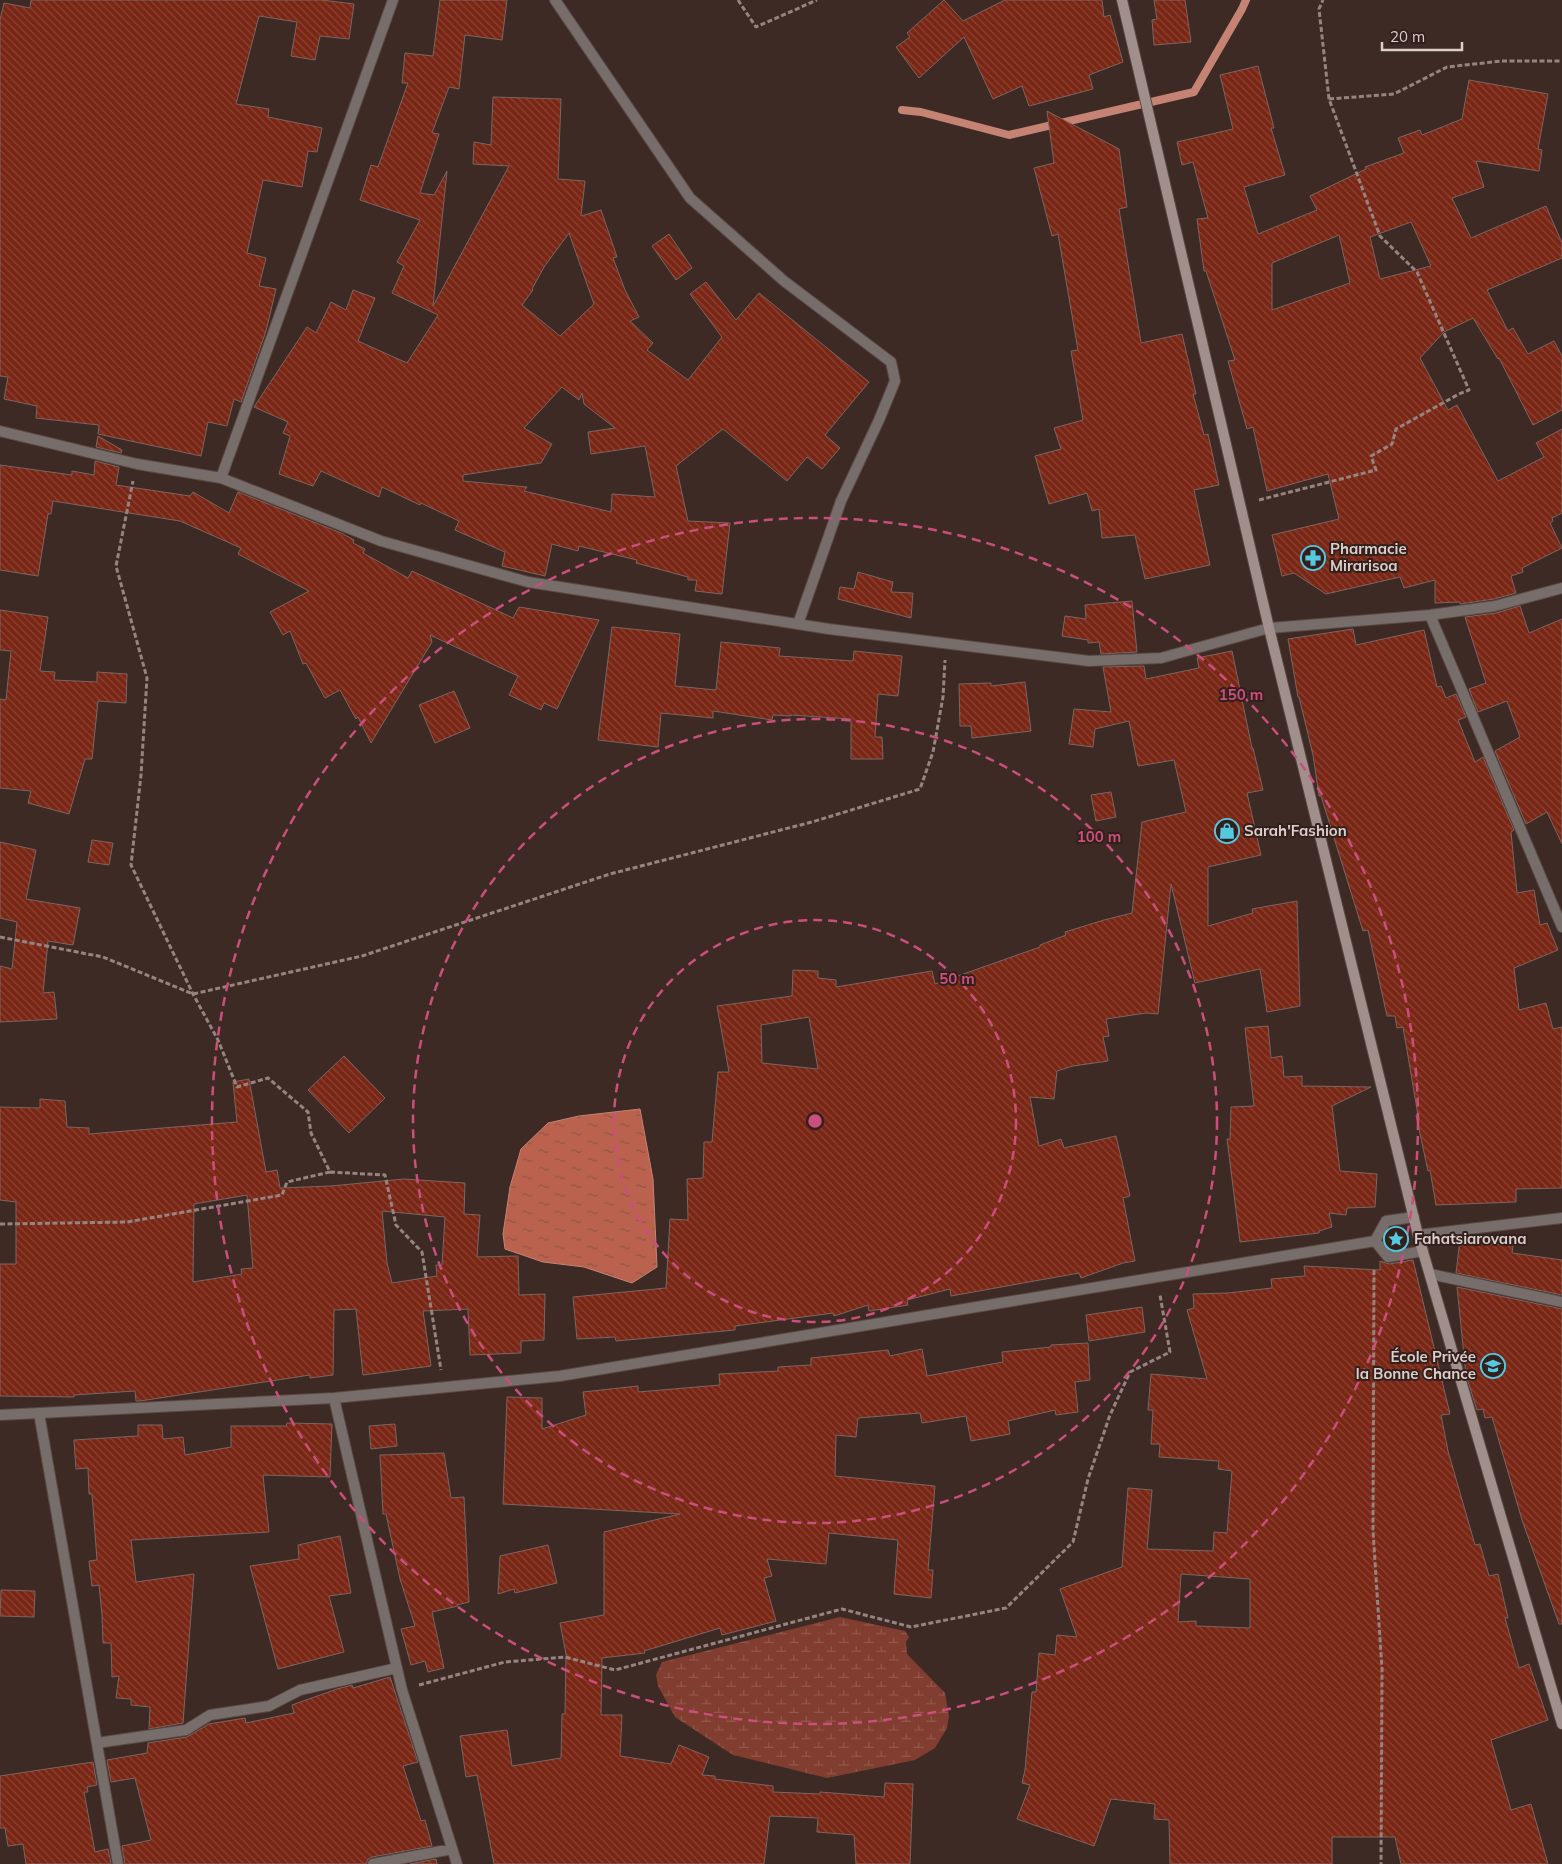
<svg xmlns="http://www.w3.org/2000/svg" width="1562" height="1864" viewBox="0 0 1562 1864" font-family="Mulish,sans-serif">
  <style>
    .wetland { fill: url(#wetland-marsh) }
    .water { fill: url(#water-ripples); stroke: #c58374 }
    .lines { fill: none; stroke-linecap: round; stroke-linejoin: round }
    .stream { stroke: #c58374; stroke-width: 8 }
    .building { fill: url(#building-back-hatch); stroke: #7c6560; fill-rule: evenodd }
    .street-casing { stroke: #5a4843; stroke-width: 12 }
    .secondary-casing { stroke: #5a4843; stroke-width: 12 }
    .path { stroke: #958480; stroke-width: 3; stroke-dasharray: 5 2.5; stroke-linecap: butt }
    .street { stroke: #776d6a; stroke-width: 10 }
    .secondary { stroke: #a08f8b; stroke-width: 10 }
    .ring { fill: none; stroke: #ca4f7d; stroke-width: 2.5; stroke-dasharray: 9 6 }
    .labels { text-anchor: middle; stroke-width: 4; stroke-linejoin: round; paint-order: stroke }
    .poi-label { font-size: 15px; font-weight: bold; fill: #dccfcb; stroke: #33201c; text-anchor: start }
    .centre { fill: #ca4f7d; stroke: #33201c; stroke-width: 2.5 }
    .ring-label { font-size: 15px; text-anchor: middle; font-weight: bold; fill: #ca4f7d; stroke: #33201c; stroke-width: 4; stroke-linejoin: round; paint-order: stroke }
  </style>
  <defs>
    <pattern id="wetland-marsh" width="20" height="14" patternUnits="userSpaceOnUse" patternTransform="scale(1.25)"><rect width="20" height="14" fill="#813d2f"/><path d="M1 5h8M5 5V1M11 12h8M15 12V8" fill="none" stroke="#92584c"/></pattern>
    <pattern id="water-ripples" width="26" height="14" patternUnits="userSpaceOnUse" patternTransform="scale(1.25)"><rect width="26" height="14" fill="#bb624e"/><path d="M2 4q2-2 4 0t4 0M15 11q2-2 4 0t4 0" fill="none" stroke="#915548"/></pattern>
    <pattern id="building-back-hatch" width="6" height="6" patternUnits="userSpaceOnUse" patternTransform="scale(1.25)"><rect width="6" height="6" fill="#792615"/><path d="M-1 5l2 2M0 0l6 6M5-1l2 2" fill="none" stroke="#8b4436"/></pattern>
  </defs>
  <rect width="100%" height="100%" fill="#3e2a25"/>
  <path class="wetland" d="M840,1617L905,1631L909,1637L906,1642L907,1654L945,1693L949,1716L947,1728L935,1748L915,1760L827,1778L733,1755L675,1717L658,1686L656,1675L662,1662Z"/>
  <path class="water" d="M640,1109L653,1179L657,1267L632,1283L584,1267L543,1262L505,1249L503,1234L510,1187L521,1149L548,1123L579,1116Z"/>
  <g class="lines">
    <path class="stream" d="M902,110L921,112L1009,135L1194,92L1242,9L1246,0"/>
  </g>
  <path class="building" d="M31,0H322L354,4L349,39L320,36L315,60L291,56L297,22L259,16L236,104L269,109L268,117L322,128L317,152L308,151L302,187L263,180L247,253L266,258L259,286L276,289L266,331L241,402L234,399L227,426L208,422L201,456L98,434L99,425L36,418L37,406L4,399L8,377L0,376V20L4,3L30,8Z
    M440,0H507L502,40L465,35L459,89L449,87L432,133L439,134L420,193L434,195L447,171L433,306L509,166L473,164L474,142L491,145L493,97L561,99L558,179L585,181L581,216L601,210L617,257L613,258L625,290L639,317L630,321L653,343L647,350L688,380L722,337L690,294L706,282L736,320L759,293L869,382L825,435L840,448L822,469L807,457L787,481L723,429L676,466L688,521L730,523L722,594L695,591L697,580H688V577L636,563L637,560L579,546L578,551L552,544L545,576L502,566L505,552L455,530L459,521L421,503L420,505L382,487L379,497L321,471L313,486L279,474L290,436L283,433L288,422L254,407L307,327L316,333L331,302L346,310L353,290L375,298L358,341L407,363L438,315L392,293L404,266L397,262L420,220L360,200L371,165L378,167L408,83H402L405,53L433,56ZM569,233L594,304L560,336L522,305L533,290L532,289L544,267ZM562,387L579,400L582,393L584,404L615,428L588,432L591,454L645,446L655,497L612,494L611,512L524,491L527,487L463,481V475L541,463L552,444L524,428Z
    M944,0L963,21L1005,0H1102L1104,17L1110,15L1123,62L1089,75L1093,89L1029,106L1022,86L993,99L964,37L919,78L896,47L910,37L907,33Z
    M1154,0H1185L1191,42L1154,45L1152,20L1157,19Z
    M1258,66L1274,128H1271L1285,175L1244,187L1258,234L1317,210L1310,196L1366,169L1365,167L1404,153L1398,138L1420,130L1422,135L1462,119L1469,80L1548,94L1538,149L1542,150L1539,171L1476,161L1484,187L1452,198L1471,238L1546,206L1562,243V258L1487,290L1508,331L1513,328L1528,354L1554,341L1562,356V410L1533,425L1499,358L1498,359L1473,318L1444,332L1420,358L1448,410L1457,405L1498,481L1544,457L1536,443L1562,429V513L1552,518L1553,521L1550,523L1562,548L1522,568L1523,572L1511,576L1516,593L1494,599L1460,604V602L1435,603V580L1404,588L1400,577L1326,594L1294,573L1282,576L1272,535L1339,519L1328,474L1267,491L1253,427L1247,429L1228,361L1235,360L1206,271H1204L1197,219L1208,218L1193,162L1182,165L1177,142L1233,129L1220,75ZM1411,222L1431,266L1380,279L1370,237ZM1339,235L1350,283L1272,310V263Z
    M1047,111L1119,149L1127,207L1119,209L1141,343L1182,334L1196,394H1193L1204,435L1208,434L1219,485L1194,490L1210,565L1145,579L1135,535L1102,538L1099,509L1092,511L1087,493L1049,504L1035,456L1061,449L1054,428L1083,420L1071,351L1078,350L1058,234L1052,236L1034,168L1054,163Z
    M669,234L692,268L676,280L652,246Z
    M98,436L122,450L121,453L96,447Z
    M95,461L119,467L116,485L190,496L193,492L229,513L238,492L341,533L354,540L353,543L365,549L363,553L408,578L412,571L513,618L519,607L599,620L557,709L544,703L541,710L509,695L518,676L430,635L432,642L371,743L358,717L356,719L340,690L325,698L306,663L303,664L290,631L283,635L270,612L309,591L238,554L241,548L180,521L53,501L51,514H48L38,576L0,570V465L72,475V471L94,475Z
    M858,572L893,582L891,592L913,593L911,618L838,599L840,587L854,589Z
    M1132,601L1137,652L1101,654L1099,642L1088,643V640L1062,636L1065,616L1086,619L1085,605Z
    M1520,606L1529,633L1562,619V844L1547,812L1526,824L1495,751L1520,737L1507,701L1478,712L1469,689L1486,683L1465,617L1496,613Z
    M0,610L48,617L40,671L55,672L54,680L97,682V672L127,674L126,703L98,701L92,759H85L69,814L28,803L31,791L0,788V699L6,700L11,651L0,650Z
    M612,627L680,634L675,686L716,690L721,642L780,648L779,656L853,661L854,651L902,656L898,696L878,694L875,737H882L883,759H851V719L791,715V716L773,715L772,720L713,711V718L661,713L658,747L598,740Z
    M1353,629L1356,645L1424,630L1437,687L1441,686L1446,698L1456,694L1466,717L1458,720L1475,762L1483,757L1514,830L1511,832L1517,893L1534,890L1540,925L1547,923L1558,950L1514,968L1519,1010L1546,1003L1553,1029L1562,1027V1188L1516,1189V1202L1436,1205L1430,1170L1428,1171L1416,1115H1418L1403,1027L1397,1028L1395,1016H1387L1368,930L1363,931L1321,796H1319L1313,755L1299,697H1298L1288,639Z
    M1232,651L1252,748H1253L1263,790L1247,793L1261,855L1208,867V926L1253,913L1252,909L1297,901L1300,1006L1267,1012L1260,969L1195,983L1171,884L1158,1014L1146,1013L1106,1019L1109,1036L1103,1037L1108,1061L1073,1066L1057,1071L1054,1099L1030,1097L1039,1146L1061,1139L1064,1148L1116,1136L1130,1196L1123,1198L1135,1261L1123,1263L1081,1278L1079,1273L951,1296L950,1289L907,1300L908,1305L869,1311L868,1305L834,1316L833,1313L735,1326V1330L616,1341L615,1337L577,1339L573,1297L666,1288L670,1219L688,1220L687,1179L703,1178L704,1142H712L718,1072H729L717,1006L792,996L793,970L818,971V978L836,980V987L932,971L935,984L1040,947V945L1066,935L1065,932L1104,920L1132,913L1142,822L1186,812L1174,760L1138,766L1129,721L1095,729L1093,747L1069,744L1074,709L1111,712L1103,667L1144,666L1146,679L1199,668L1197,658ZM809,1017L818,1069L762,1063L761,1025Z
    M1025,682L1031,731L972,738L971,726H960L959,684L991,683V686Z
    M454,691L470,728L435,743L419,705Z
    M1111,792L1116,817L1096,821L1091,795Z
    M92,840L113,843L109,865L88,862Z
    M0,842L36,850L26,899L80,908L73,945L48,941L43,993L54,992L57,1019L0,1022V966L12,969L17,922L0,918Z
    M1268,1026L1271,1058L1282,1056L1284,1077L1302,1076V1086L1371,1087L1332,1106L1340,1171L1377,1174L1375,1207L1347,1208L1346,1215L1329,1213L1332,1227L1319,1231V1233L1240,1242L1227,1139H1230L1231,1107L1254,1106L1245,1028Z
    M344,1056L385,1098L349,1133L308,1090Z
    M249,1079L266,1172L277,1170L280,1188L331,1186L404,1179L465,1183L464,1214L480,1215L477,1257L518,1256L519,1295L545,1294L544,1340L521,1341V1353L470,1355L468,1309L423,1311L431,1366L363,1375L356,1309L334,1310L333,1375L310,1378V1375L140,1401H136L135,1391L74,1395V1397L0,1396V1264H16V1202L0,1200V1107L40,1108V1099L65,1101L67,1127L89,1128V1134L237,1122L233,1082ZM247,1195L253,1268L241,1269L242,1274L193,1282L194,1204ZM382,1211L445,1217L442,1265H436L437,1276L392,1283L387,1263Z
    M1460,1240L1513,1246L1512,1253L1562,1260V1295L1456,1273Z
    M1413,1260L1450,1414L1441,1415L1448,1451L1475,1545L1480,1544L1489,1576L1498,1574L1508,1618H1505L1519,1668L1529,1664L1548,1720L1491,1740L1511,1810L1531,1804L1548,1864H1401L1395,1837H1332V1864H1170L1169,1820L1154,1819L1155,1804L1111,1799L1094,1846L1017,1819L1030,1785L1022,1783L1025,1770L1032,1692H1036L1039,1653L1055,1655L1057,1635L1077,1637L1060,1589L1122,1567L1128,1488L1152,1490L1147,1549L1213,1551L1214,1532L1227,1533L1232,1471L1218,1469L1219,1461L1159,1457L1160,1444H1151L1153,1410H1148L1151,1374L1207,1379L1187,1310L1194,1308L1193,1294L1228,1293L1272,1288L1271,1279L1305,1276L1304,1266L1380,1270V1261L1389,1264ZM1181,1574L1250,1579V1628L1196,1626V1621L1178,1622Z
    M1457,1287L1562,1309V1624H1559L1522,1520L1492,1417L1485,1418L1483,1409L1477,1410L1466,1375Z
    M1142,1307L1145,1332L1089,1341L1086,1315Z
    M1088,1343L1090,1380L1075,1382L1078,1412L1056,1415L1055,1410L1008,1421L1010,1434L971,1441L966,1416L922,1423L920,1413L858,1418L856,1437L836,1435L835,1476L935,1486L928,1570H933L931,1598L894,1594L898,1540L829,1533L826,1564L767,1559L772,1576L764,1578L776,1621L722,1635L720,1628L644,1651L645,1653L602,1658L601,1715H622L620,1756L671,1764L679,1745L709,1757L702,1775L715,1776V1779L773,1786V1792L820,1794V1792L884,1797L885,1783L913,1784L910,1864H856L854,1835L817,1832L818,1818L770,1816L764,1864H494L477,1775L466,1777L460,1736L507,1730L512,1766L561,1758L562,1714H565L566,1654L560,1623L604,1615V1532L680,1514L503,1504L507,1397L542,1398V1429L586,1415L583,1392L638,1386V1392L720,1385L719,1374L778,1371V1367L811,1365V1358L888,1350L890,1356L922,1349L927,1376L1003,1362L1002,1352L1051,1347V1345Z
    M287,1423L332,1424L330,1477L263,1475L269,1532L131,1540L136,1582L194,1574L183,1723L149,1729L150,1707L131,1705V1699L116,1698L119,1676L112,1677L111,1643H103L102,1615L99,1585L92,1586L89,1561L97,1560L92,1494H89L88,1468L76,1469L74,1440L138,1436V1425H162L163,1439L183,1437L185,1455L231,1447V1426H286Z
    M395,1424L397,1446L371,1449L369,1426Z
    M444,1453L451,1498L464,1497L469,1602L457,1605L458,1606L432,1612L444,1668L428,1672L425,1661L411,1665L401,1629L415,1626L400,1579L386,1514H383L380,1455Z
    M340,1536L351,1593L329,1596L344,1652L278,1669L250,1566L299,1559L298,1545Z
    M548,1545L557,1583L515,1593L514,1589L498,1594L500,1556Z
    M1,1590L35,1591L34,1617L0,1616Z
    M390,1677L418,1762L403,1766L421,1821L425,1820L432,1846L372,1857L368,1859L366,1864H125L122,1846L151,1840L135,1778L111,1782L107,1760L147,1753L148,1743L187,1737L209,1724L245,1718L246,1723L294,1713L292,1705L337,1689L352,1685L353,1688Z
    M93,1762L97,1785L87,1787L88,1792H84L95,1852L108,1849L111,1864H26L23,1844L8,1846L5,1828H0V1776Z
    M436,1859L437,1864H410Z"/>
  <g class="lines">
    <defs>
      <path id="street" d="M555,0L690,198L784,281L891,362L895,381L879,420L841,501L798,624
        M0,431L137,464L221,478L381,541L528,582L829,629L1089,661L1161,658L1269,628L1430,615L1495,606L1562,588
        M221,478L393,0
        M1430,615L1562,927
        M1418,1235L1562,1218
        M1375,1241L1388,1257L1423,1251
        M1430,1274L1562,1302
        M334,1398L402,1690L457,1864
        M39,1413L118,1864
        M0,1415L334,1398L560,1376L1375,1241L1386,1221L1414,1217
        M97,1743L186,1730L210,1715L269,1706L300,1690L397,1668
        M373,1864L452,1849"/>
      <path id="secondary" d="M1122,0L1269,628L1418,1235L1562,1724"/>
    </defs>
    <use href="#street" class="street-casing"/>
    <use href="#secondary" class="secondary-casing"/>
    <path class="path" d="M738,0L756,27L817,0
      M1329,99L1394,94L1447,67L1502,61H1562
      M1259,500L1376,470L1371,456L1392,444L1396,429L1459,394L1469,390L1417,272L1380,236L1329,99L1319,9L1323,0
      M0,937L103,957L193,994L362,956L610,874L812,822L920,789L933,752L943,697L945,660
      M330,1172L385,1175L396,1225L422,1252L441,1370
      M0,1224L127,1222L282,1195L287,1182L330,1172L311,1133L308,1112L268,1078L237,1087L218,1040L193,994L131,865L141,775L147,678L116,566L133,481
      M1374,1270L1373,1531L1382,1669L1381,1864
      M419,1685L505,1662L565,1657L615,1670L842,1609L911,1627L1006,1608L1073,1542L1088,1479L1110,1415L1130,1372L1170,1352L1160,1295"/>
    <use href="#street" class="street"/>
    <use href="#secondary" class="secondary"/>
  </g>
  <g class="ring">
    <circle cx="815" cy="1121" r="201"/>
    <circle cx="815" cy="1121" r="402"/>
    <circle cx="815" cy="1121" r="603"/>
  </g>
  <defs>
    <symbol id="pharmacy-ring" viewBox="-11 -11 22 22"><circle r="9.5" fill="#33201c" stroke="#56c9e1" stroke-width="1.5"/><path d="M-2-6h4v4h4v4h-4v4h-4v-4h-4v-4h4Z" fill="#56c9e1"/></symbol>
    <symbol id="shop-ring" viewBox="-11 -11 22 22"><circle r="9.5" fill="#33201c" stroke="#56c9e1" stroke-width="1.5"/><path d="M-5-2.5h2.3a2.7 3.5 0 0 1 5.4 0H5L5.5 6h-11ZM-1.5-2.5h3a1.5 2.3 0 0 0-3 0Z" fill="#56c9e1"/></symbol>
    <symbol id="sight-ring" viewBox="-11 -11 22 22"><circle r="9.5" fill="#33201c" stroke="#56c9e1" stroke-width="1.5"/><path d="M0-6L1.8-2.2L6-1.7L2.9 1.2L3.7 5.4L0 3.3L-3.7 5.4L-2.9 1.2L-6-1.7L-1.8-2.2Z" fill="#56c9e1"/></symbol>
    <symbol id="school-ring" viewBox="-11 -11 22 22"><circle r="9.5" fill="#33201c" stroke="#56c9e1" stroke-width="1.5"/><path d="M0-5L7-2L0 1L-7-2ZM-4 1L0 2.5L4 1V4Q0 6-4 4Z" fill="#56c9e1"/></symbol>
  </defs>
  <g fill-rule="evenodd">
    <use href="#pharmacy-ring" x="1299" y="544" width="28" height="28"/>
    <use href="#shop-ring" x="1213" y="817" width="28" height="28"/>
    <use href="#sight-ring" x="1382" y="1225" width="28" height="28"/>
    <use href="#school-ring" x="1479" y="1352" width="28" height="28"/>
  </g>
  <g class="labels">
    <g class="poi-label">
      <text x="1330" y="554">Pharmacie<tspan x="1330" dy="17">Mirarisoa</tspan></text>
      <text x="1244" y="836">Sarah'Fashion</text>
      <text x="1414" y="1244">Fahatsiarovana</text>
      <text x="1476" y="1362" text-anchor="end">École Privée<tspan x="1476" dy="17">la Bonne Chance</tspan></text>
    </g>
  </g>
  <circle cx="815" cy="1121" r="8" class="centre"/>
  <g class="ring-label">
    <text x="1241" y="700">150 m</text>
    <text x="1099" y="842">100 m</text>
    <text x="957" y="984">50 m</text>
  </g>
  <path d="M1382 42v8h80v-8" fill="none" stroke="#dccfcb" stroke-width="2.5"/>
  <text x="1390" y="42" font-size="15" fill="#dccfcb" stroke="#33201c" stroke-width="4" paint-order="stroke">20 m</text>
</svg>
